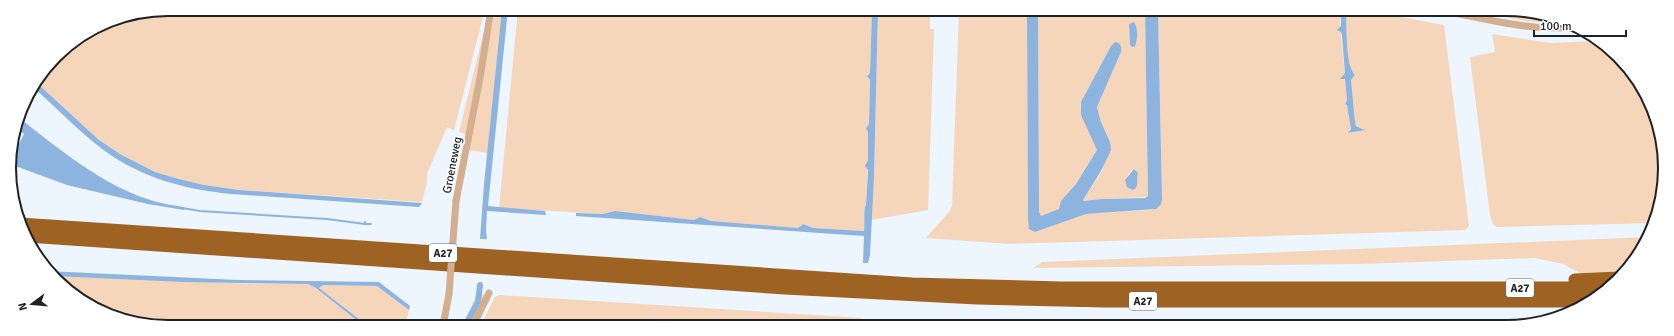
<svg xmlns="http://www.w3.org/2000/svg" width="1674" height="336" viewBox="0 0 1674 336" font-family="Signika,sans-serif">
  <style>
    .green { fill: #f6d6bb; fill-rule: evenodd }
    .water { fill: #8db3df }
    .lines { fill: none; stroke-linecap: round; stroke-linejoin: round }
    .stream { stroke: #8db3df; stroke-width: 2 }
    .canal { stroke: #8db3df; stroke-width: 6 }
    .street { stroke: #d4af8f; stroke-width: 7 }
    .highway { stroke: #9e6223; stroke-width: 13 }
    .street-bridge { stroke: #d4af8f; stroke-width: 7 }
    .labels { text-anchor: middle; stroke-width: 3.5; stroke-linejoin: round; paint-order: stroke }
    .shield { fill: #fff; stroke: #626466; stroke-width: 1 }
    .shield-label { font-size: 11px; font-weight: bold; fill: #1f2225 }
    .street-label { font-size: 12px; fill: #1f2225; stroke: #fff }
    .rim { fill: none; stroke: #1f2225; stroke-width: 2 }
  </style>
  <rect width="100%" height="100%" fill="#edf5fe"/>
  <path class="green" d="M168,9H485L454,130L447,127L427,174V182L422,202L239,190L204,185L179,179L155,172L120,154L99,140L37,83L56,55L107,21Z
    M495,9H502L488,153L468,150Z
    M518,9L872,10L870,73L867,76L870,80L869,124L866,128L868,131V160L866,164L868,174L866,205C863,210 865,224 864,231L813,228L803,224L798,228L711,221L700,217L694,220L615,211L603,214L499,208Z
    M878,10H930V29H934L928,210L871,220L874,177Z
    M959,10H1027L1028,220L1035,232L1086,214L1151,210L1162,199L1158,10H1341L1340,28L1345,73L1341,79H1345L1347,100L1345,104L1347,105C1349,114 1353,125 1349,133L1364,129L1356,126L1355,122L1351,80L1355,75C1345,64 1347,25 1346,10H1363L1444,25L1469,226L1465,230L1010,244L926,238L949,212L952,206Z
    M1038,10H1145L1148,196L1147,197L1101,199L1084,201L1083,200L1102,171L1110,142L1101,122L1097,107L1121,52L1111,46L1081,102C1078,122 1095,133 1097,150L1076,184L1060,204V209L1041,216L1039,215ZM1129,24L1137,31V42L1130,45ZM1132,170C1137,176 1139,182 1135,189L1131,190L1126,178Z
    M1488,10H1527L1567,24L1526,21L1488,14Z
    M485,27H486L466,134L459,132Z
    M1492,34L1550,43L1598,41L1632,71L1658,124L1660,132L1664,189L1653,223L1496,227L1493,224L1490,215L1470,57L1495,52Z
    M1649,237L1624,272L1582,274L1563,264L1535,258L1360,264L1033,268L1042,262Z
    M53,276L256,284H308L316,288L358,321L354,326H147L97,310Z
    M323,285L377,286L409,310L405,326H368L319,288Z
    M477,293L486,295L471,326H456L463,325Z
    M499,295L861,318V326H480L495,297Z
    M866,319L1008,326H1051H866Z"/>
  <path class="water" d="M502,9H508L488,206L545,211L546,215L487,211L486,231L487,239H480L484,184Z
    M872,10H878L874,177L870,255L868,263H863L864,236L576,216V213L603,214L615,211L694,220L700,217L711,221L798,228L803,224L813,228L864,231C865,224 863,210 866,205L868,174V170L865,166L868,160V132L866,128L869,124L870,80L867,76L870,73Z
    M1027,10H1038L1039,212L1041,216L1059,209L1061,201L1076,184L1097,150L1081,115V102L1111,46L1115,42C1121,43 1122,47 1121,52L1097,107L1101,122L1110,142L1111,150L1101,171L1083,200L1084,201L1101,199L1145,198L1148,196L1145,10H1158L1162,199L1161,204L1156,209L1086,214L1035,232L1029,229L1028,220Z
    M1341,10H1346C1347,25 1345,65 1355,75L1351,80L1355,122L1356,126L1365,130L1348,133L1351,129L1347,105L1345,104L1347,100L1345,79H1340L1345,73L1342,36L1341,32L1337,30L1341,26Z
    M1134,22C1138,27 1138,40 1135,46L1133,47L1130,45L1129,24Z
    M37,83L99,140L120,154L155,172L179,179L204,185L239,190L422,203L419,207L232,194C187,190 142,178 105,151C79,132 58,109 34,88Z
    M19,118C61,150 105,188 157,202C166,204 175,206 184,207V210L148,204L67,185L10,164L9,159L13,156L24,134L16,127Z
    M1134,169L1138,173C1136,179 1139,184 1135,189L1132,190L1127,187L1125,180Z
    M47,271L238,280L379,282L410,306L409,310L377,286L323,285L319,288L368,326H364L316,288L308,284L183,282L53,276Z"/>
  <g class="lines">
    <path class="stream" d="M182,208L200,211L327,219L365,224V222
      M365,224H371"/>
    <path class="canal" d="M465,326L478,302L480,285"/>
    <path class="street" d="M1439,10C1484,18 1530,32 1576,27
      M456,201L480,78L491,9
      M443,326L449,294
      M473,326L489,293"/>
    <path class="highway" d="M20,224L912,284L1061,288H1607
      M27,236L785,288L977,298L1105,301H1588
      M1575,280L1620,278"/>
    <path class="street-bridge" d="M449,294L456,201"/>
  </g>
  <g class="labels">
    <g class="shield">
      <rect x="429" y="244" width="28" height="18" rx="3"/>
      <rect x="1506" y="279" width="28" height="18" rx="3"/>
      <rect x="1129" y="292" width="28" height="18" rx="3"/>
    </g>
    <g class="shield-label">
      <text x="443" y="257">A27</text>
      <text x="1520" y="292">A27</text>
      <text x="1143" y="305">A27</text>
    </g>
    <g class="street-label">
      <text transform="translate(452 165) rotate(-79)" y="4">Groeneweg</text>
    </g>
  </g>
  <path d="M0 0H1674V336H0ZM168 16H1506A152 152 0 0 1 1658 168V168A152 152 0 0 1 1506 320H168A152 152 0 0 1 16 168V168A152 152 0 0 1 168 16Z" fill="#fff" fill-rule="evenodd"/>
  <path class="rim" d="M168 16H1506A152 152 0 0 1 1658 168V168A152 152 0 0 1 1506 320H168A152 152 0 0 1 16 168V168A152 152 0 0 1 168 16Z"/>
  <g transform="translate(32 304) rotate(254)" stroke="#ffffff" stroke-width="3" paint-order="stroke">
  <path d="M0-3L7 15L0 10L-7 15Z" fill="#1f2225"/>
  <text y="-6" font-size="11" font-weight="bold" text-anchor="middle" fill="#1f2225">N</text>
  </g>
  <path d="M1534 30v6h92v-6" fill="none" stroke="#1f2225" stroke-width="2"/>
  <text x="1540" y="30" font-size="12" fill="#1f2225" stroke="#ffffff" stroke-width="3" paint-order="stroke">100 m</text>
</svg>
